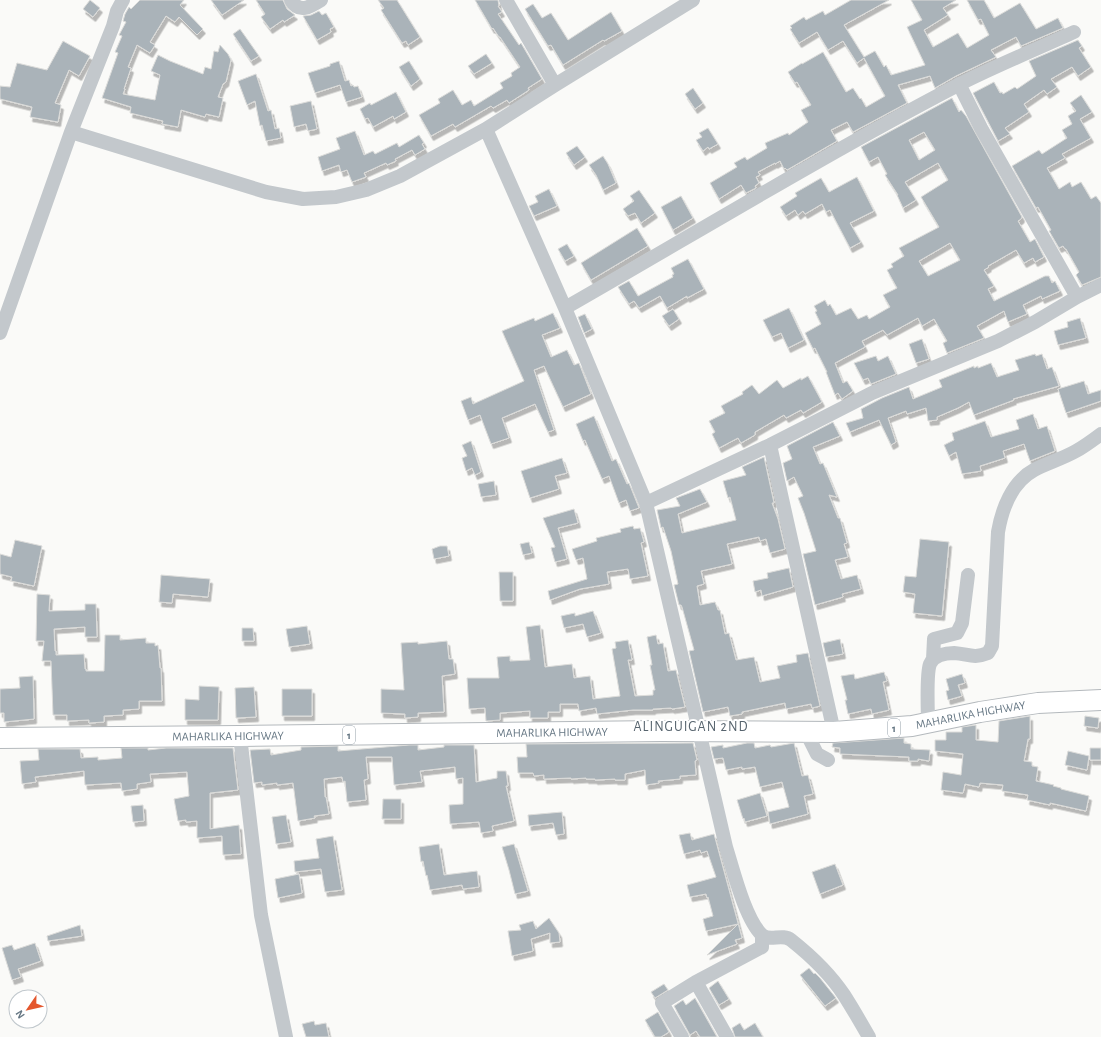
<svg xmlns="http://www.w3.org/2000/svg" width="1101" height="1037" viewBox="0 0 1101 1037" font-family="'Alegreya Sans',sans-serif">
  <style>
    .building { fill: #aab3b9; stroke: #dcdcda; fill-rule: evenodd; filter: url(#shadow) }
    .lines { fill: none; stroke-linecap: round; stroke-linejoin: round }
    .highway-casing { stroke: #b4b9bd; stroke-width: 22 }
    .minor { stroke: #c3c8cc; stroke-width: 14 }
    .highway { stroke: #fff; stroke-width: 20 }
    .labels { text-anchor: middle; stroke-width: 4; stroke-linejoin: round; paint-order: stroke }
    .shield { fill: #fff; stroke: #939fa8; stroke-width: 1 }
    .shield-label { font-size: 11px; font-weight: bold; fill: #657683 }
    .street-label { font-size: 12px; fill: #657683; stroke: #fff }
    .quarter-label { font-size: 14px; letter-spacing: 1px; fill: #57646e; stroke: #fff }
  </style>
  <defs>
    <filter id="shadow"><feDropShadow dx="2.5" dy="4.5" stdDeviation="0" flood-color="#0004"/></filter>
  </defs>
  <rect width="100%" height="100%" fill="#fafaf8"/>
  <path class="building" d="M90,0L100,8L93,17L83,9Z
    M140,0H184L180,5L203,29L197,35L179,17L175,22L166,16L150,42L155,45L150,53L137,45L128,67L131,68L124,89H125L123,94L155,100L160,75L151,71L158,55L170,61L203,74L205,67L211,69L214,51L218,52L220,45L228,54L231,60L226,82L223,84L218,97L223,98L219,117L206,114L205,117L181,110L178,127L162,124L163,121L130,113L131,107L102,98L118,53L115,52L122,36L119,35L126,22L123,21L125,14L129,7L131,9Z
    M211,0H244L222,15Z
    M256,0H283L287,9L295,15L284,22L283,20L270,29L261,17L265,14Z
    M378,0H397L420,37L408,45L406,41L402,43L381,10L384,8Z
    M475,0H498L499,6H498L502,12L498,14L519,45L521,43L542,79L528,88L529,90L509,103L507,100L493,108L491,106L455,127L453,124L431,136L419,115L440,103L438,99L453,90L462,105L471,100L474,106L503,88L500,83L512,76L511,73L520,67L500,37H499L493,28L492,29Z
    M851,0H889L844,25L864,57L875,51L884,67L886,65L891,75L925,65L907,27L922,20L911,0H956L943,8L948,15L924,30L933,47L958,33L967,48L989,35L981,19L978,20L967,0H984L994,18L1020,3L1036,29L1058,18L1063,28L1021,46L1016,37L991,50L996,57L956,76L935,88L930,76L898,85L907,103L853,132L847,122L831,130L837,141L787,170L785,168L784,169L780,161L775,164V163L758,172L760,175L756,177L759,183L755,186L756,188L746,193L741,185L719,199L710,183L737,167L734,163L745,157L747,160L767,148L765,143L788,133L789,135L808,122L801,110L811,105L797,82L795,83L788,72L802,63V64L823,52L846,92L853,88L860,99L861,98L866,107L885,96L864,58L857,63L843,41L828,50L817,32L799,43L790,29L792,28L790,26L804,17L806,20L823,11L825,15Z
    M533,4L542,18L551,13L568,40L611,12L622,31L604,41L603,40L563,65L551,45L548,46L525,9Z
    M319,11L322,15L326,13L334,27L330,29L331,32L317,40L303,16L311,15Z
    M240,29L259,56L251,61L233,34Z
    M1078,40L1082,46L1079,48L1091,67L1078,76L1072,67L1051,79L1057,87L1047,94L1044,90L1024,104L1029,112L1005,128L1010,134L998,141L973,93L994,82L1000,93L1002,92L1003,94L1015,87L1017,89L1036,76L1029,61Z
    M63,41L90,56L79,76L69,70L55,103L61,105L58,122L30,117L32,107L0,99V86L10,87L17,63L47,70Z
    M486,54L492,63L474,74L468,66Z
    M339,61L345,81L349,80L351,86L353,85L354,87L358,86L362,97L346,102L340,85L315,93L308,73L330,66V64Z
    M409,61L420,79L411,86L399,67Z
    M256,74L268,111L271,110L275,129L279,128L281,138L266,141L262,125L260,126L255,101L247,105L238,81Z
    M693,88L703,103L695,109L685,94Z
    M396,92L406,112L394,119L393,116L373,127L368,118L365,119L360,109L370,103L371,105Z
    M1081,95L1092,112L1080,119L1091,138L1062,154L1065,158L1047,168L1059,189L1070,182L1072,187L1081,182L1091,199L1096,196L1101,203V277L1082,285L1076,275L1079,272L1066,249H1065L1063,246L1059,248L1049,231L1051,230L1038,207L1036,208L1012,166L1039,150L1042,154L1067,138L1062,130L1072,124L1068,116L1076,111L1070,103Z
    M952,98L959,112L961,110L966,116L1022,217L1021,219L1018,221L1030,242L1035,239L1044,257L1035,262L1033,258L1024,263L1016,250L988,266L989,267L984,270L994,286L988,289L994,301L1045,276H1049L1052,283L1055,281L1060,291L1042,299L1041,296L1023,305L1027,314L1008,322L1004,311L977,326L984,338L947,353L943,343L947,341L934,319L922,326L918,318L887,335L883,330L862,341L865,347L835,363L843,383L847,381L853,391L842,399L838,393L835,395L826,372H827L815,348L813,349L805,333L821,324L815,312L817,311L814,306L825,300L828,306L830,304L836,315L851,308L858,319L867,315L869,319L890,307L883,295L897,288L887,270L893,267L891,264L904,256L899,248L939,227L921,197L948,180L938,163L905,182L916,200L903,208L897,195H898L885,175L887,174L878,157L869,162L861,147ZM924,132L935,150L919,160L909,140ZM950,243L960,260L928,276L919,261Z
    M311,101L317,129L308,131L306,124L294,127L290,106Z
    M708,128L718,144L709,149L708,147L703,151L696,140L702,137L699,133Z
    M355,131L364,155L373,151L375,154L397,143L399,147L419,135L424,143L422,144L425,149L415,155L412,150L395,159L396,161L387,165L386,163L364,173L366,177L352,182L347,170L341,172L339,165L322,171L318,157L340,149L336,138Z
    M577,146L585,157L574,165L566,153Z
    M603,156L608,164L616,183L603,190L596,175L589,165Z
    M857,177L874,211L850,223L861,242L850,248L830,210L826,212L822,204L805,214L803,211L798,215L795,210L786,216L780,207L797,196L795,193L821,178L829,192Z
    M549,189L557,206L534,216L529,206L538,202L535,196Z
    M639,190L655,213L641,223L635,213L628,216L623,209L634,201L630,196Z
    M681,196L693,218L673,230L661,207Z
    M637,228L648,246L591,280L581,263Z
    M567,244L574,256L565,261L558,249Z
    M688,259L704,289L687,298V296L667,308L660,296L639,308L634,301L629,304L618,287L629,281L638,296L673,277L672,275L674,274L671,268Z
    M789,308L804,340L788,348L781,333L772,337L763,320Z
    M673,309L679,319L669,326L662,316Z
    M553,313L560,328L542,335L551,357L567,350L574,365L579,363L591,394L563,407L544,366L534,370L554,430L548,432L535,404L502,418L509,438L491,444L480,415L468,420L461,401L471,397L473,404L524,381L502,331L534,318L535,321Z
    M585,314L592,329L584,333L578,317Z
    M1080,318L1086,338L1058,345L1054,331L1068,327L1067,322Z
    M922,339L929,359L916,363L909,344Z
    M1035,354L1036,356L1042,354L1047,369L1052,367L1059,386L1013,399L1014,400L974,415L969,402L958,408L937,417V420L928,421L926,408L907,414L906,411L888,418L896,442L891,445L879,420L850,432L846,423L863,418L861,409L882,398L909,387L913,399L942,387L939,380L974,366V368L978,366V368L991,363L997,377L1019,370L1015,360Z
    M876,356L878,361L888,356L896,374L871,384L868,378L863,380L854,363Z
    M808,376L822,402L803,413L801,410L786,418L784,415L755,432V435L741,443L738,438L719,448L712,434L715,432L709,421L725,413L721,406L743,394L742,392L752,385L759,394L777,380L783,388L801,378V380Z
    M1084,381L1088,394L1101,390V401L1066,413L1058,389Z
    M1033,414L1038,429L1047,426L1055,451L1030,461L1024,444L1003,451L1005,458L980,466L981,471L962,474L956,452L949,456L944,445L954,440L952,433L985,421L991,437L1019,429L1016,420Z
    M594,416L612,461L616,459L627,484L629,483L639,508L630,511L626,500L619,503L609,476L602,479L585,440L583,441L576,424Z
    M833,422L840,436L813,447L820,464L823,463L837,497L829,495L838,518H840L847,543L844,544L848,557L835,560L841,579L857,575L861,589L842,594L843,597L815,605L803,554L816,551L804,513L798,498L803,496L794,477L787,481L783,463L792,459L787,446Z
    M471,441L481,472L475,475L472,468L466,471L462,458L467,456L462,445Z
    M764,457L774,503H772L778,519L785,549L770,553L766,539L760,541L759,537L727,544L732,564L701,571L704,584L697,586L700,605L715,602L718,610H720L725,634L729,633L736,660L754,657L760,682L780,678L777,666L797,662L796,655L808,653L820,706L812,708L811,704L786,709L785,703L742,712V714L730,716L728,707L703,712L689,651L694,650L682,607L681,605H679L674,585L678,584L671,551L663,527L661,528L657,510L680,506L676,498L700,489L707,502L678,514L682,533L736,520L730,497L728,498L723,481L746,475L742,467Z
    M562,458L567,473L555,476L559,489L530,498L521,471Z
    M494,481L496,495L481,497L478,484Z
    M574,509L578,523L558,528L567,559L555,562L551,548L555,547L543,518Z
    M633,526L634,529L640,528L644,542L641,543L648,576L630,579L628,569L607,572L609,584L580,589L550,600L548,591L587,579L583,558L576,560L572,549L597,541L596,538L621,532L620,529Z
    M920,539L949,542L942,616L913,613L915,594L903,592L905,576L916,577Z
    M15,540L42,546L34,586L11,581L12,577L0,574V554L11,557Z
    M529,542L532,553L523,555L520,544Z
    M440,546H447L449,556L434,559L432,549Z
    M789,568L793,587L762,596L761,590L755,592L753,581L768,578L767,573Z
    M499,572H513V601H500Z
    M161,575L210,579L208,597L173,594L172,603L159,602Z
    M37,594L50,595L49,611L85,610V604H96L97,637H85V627L54,629L55,651H56V655L84,654L85,669H86V671H104L105,635H120V640L146,638V643H155V646L158,645L160,668H161L162,701H139V709L123,710V715L104,716V722L89,723V720L67,721V715H53L51,661H42L44,641H36Z
    M593,611L601,633L587,637L583,624L564,628L561,616L575,613V616Z
    M540,625L545,667L572,664L574,678L590,676L593,699L620,696L612,649L616,648L615,642L628,640L632,660H628L635,696L653,695V690H655L650,665H652L647,637L656,635L658,644L663,643L668,671L676,670L685,707L672,709L671,708L653,709V710H633L597,714L596,708L579,711L578,704H560V712H548V718H530V711L500,713V720L486,721L485,708L469,709L467,678H499L497,657L510,656V661L530,660L526,627Z
    M307,626L310,644L289,647L286,629Z
    M242,628H253L254,641H242Z
    M840,639L843,654L826,657L823,643Z
    M447,641L449,659H453L455,674L442,676L444,712L418,713V717L405,718V714L381,713V689L404,690L401,643L418,642V644Z
    M884,672L887,681L883,682L889,710L872,714L871,709L848,714L845,700H847L841,676L854,674L855,679Z
    M962,674L965,683L958,685L962,696L948,700L946,691L949,690L946,679Z
    M33,676L34,719L4,722V713H0V689L20,688L19,677Z
    M199,686L219,687L218,720H185V699L199,700Z
    M254,687L256,717L236,718L235,688Z
    M282,689H312V716H282Z
    M1030,716V739H1028L1024,761L1032,762V766L1038,767L1036,781L1054,785L1053,786L1061,788V789L1089,796L1086,811L1050,803V805L1027,800L1028,795L1002,791L1003,785L980,783L979,787L965,784L963,793L941,790L943,772L961,775L963,754L935,751V740H946V732H962V727L976,725V740L998,742L999,721Z
    M1085,716L1099,718L1098,728L1084,726Z
    M904,738V743L911,744V749L930,750L929,761L918,759V761H909V757L840,754V748L832,747L833,743Z
    M693,743L697,760L695,761L696,775L680,776V779L658,781L659,783L646,785L645,770L625,774V780H615V779L595,780V779H586V778L571,779V778L544,779V775L534,776L533,773H518L517,757H527L526,744Z
    M747,743H754L755,748L770,745L771,747L794,743L802,776L808,775L813,794L804,796L808,814L770,824L768,812L789,807L782,782L760,787L755,767L742,769V767L726,770L723,758L714,759L711,747L723,745V748Z
    M409,745H418V750L444,747V745H474L476,782L497,778V771H506L508,786H506L514,821L492,826L493,831L481,833L479,822L450,824L449,805L463,804V778L456,779L455,767L420,771L422,782L394,785L392,757H366L368,779L364,780L366,800L347,802L345,781L343,782L342,777L324,779L325,797H326L329,814L314,816L315,818L298,821L293,783L277,785V783L262,785V782L254,783L250,750L270,749L271,755L301,750V747L338,746V751Z
    M121,748H148V750L166,748H233L238,790L210,793V829L239,825L241,854L223,855L222,836L197,838V821L186,822V820L178,821L174,799L189,796L187,772L150,774L151,782L137,784V789L122,791L121,783L85,785L84,771L35,777L36,782L22,784L20,761L39,760L38,749H80L81,758L98,757V760L122,758Z
    M1090,748H1101V760H1090Z
    M1068,751L1089,756L1087,770L1065,765Z
    M760,793L767,816L745,822L744,818L743,819L737,800Z
    M383,799H401V819H382Z
    M143,805L144,821L133,822L131,806Z
    M562,812L564,834L556,835L553,823L529,826L528,815Z
    M286,815L291,842L276,844L272,817Z
    M690,833L692,840L714,834L742,938L735,940L737,944L707,955L738,924L706,931L703,919L713,916L708,897L707,898L706,894L690,897L687,885L716,877L707,851L701,853L700,850L684,854L679,835Z
    M333,836L342,890L325,892L321,869L295,872L294,861L319,858L316,839Z
    M439,844L444,875L477,871L479,887L463,889L462,885L430,890L427,875L426,876L423,861L421,862L419,847Z
    M514,844L528,891L515,894L509,870L502,847Z
    M835,864L843,885L820,894L812,872Z
    M299,874L302,893L278,898L275,879Z
    M549,918L559,933L560,942L550,943V933L531,939L533,951L512,956L508,931L521,930L519,925L533,921L536,929Z
    M80,925L82,936L48,941L47,936Z
    M35,943L41,961L18,969L21,977L12,980L2,948L12,945L14,950Z
    M809,968L814,974L815,973L820,978L836,998L825,1006L800,975Z
    M718,981L729,999L719,1005L709,988Z
    M664,984L668,990L655,998L651,992Z
    M695,998L717,1037H700L696,1031L690,1035L674,1006L683,1000L686,1005Z
    M658,1012L669,1032L661,1037H655L645,1020Z
    M314,1021L315,1025L326,1023L329,1037H306L302,1024Z
    M740,1023L744,1030L755,1023L763,1037H735L732,1028Z"/>
  <g class="lines">
    <defs>
      <g id="highway">
        <path id="s1" d="M0,738L240,736L661,731L834,732L912,726L980,712L1038,703L1101,700"/>
      </g>
    </defs>
    <use href="#highway" class="highway-casing"/>
    <path class="minor" d="M291,0C299,14 310,7 321,0
      M506,0L555,85
      M959,84L981,128L1077,297
      M486,129L565,308L646,503L726,847C733,869 745,919 762,935C770,942 782,933 791,940C810,955 830,974 844,995C853,1009 861,1023 869,1037
      M71,132L266,192L303,199L336,197L366,190L400,176L486,129L555,85L693,0
      M565,308C696,233 824,155 958,85C995,66 1035,50 1074,32
      M0,333L71,132L113,26L117,11L123,0
      M770,445L834,732
      M646,503L770,445L872,393L998,341L1035,322L1077,297L1101,285
      M933,659L934,639L957,633L962,623L968,575
      M928,723C928,711 926,674 930,664C934,655 946,653 954,653C969,654 973,659 988,653L992,646L998,532C1002,509 1012,482 1034,470C1047,463 1062,459 1076,451C1085,446 1093,440 1101,434
      M806,732L817,754L828,760
      M240,736L261,915L286,1037
      M696,982L727,1037
      M682,1037L662,1003L696,982L762,947V935"/>
    <use href="#highway" class="highway"/>
  </g>
  <g class="labels">
    <g class="shield">
      <rect x="888" y="719" width="12" height="18" rx="3"/>
      <rect x="343" y="726" width="12" height="18" rx="3"/>
    </g>
    <g class="shield-label">
      <text x="894" y="732">1</text>
      <text x="349" y="739">1</text>
    </g>
    <g class="street-label">
      <text dy="4" stroke="none"><textPath href="#s1" startOffset="972">MAHARLIKA HIGHWAY</textPath></text>
      <text dy="4" stroke="none"><textPath href="#s1" startOffset="552">MAHARLIKA HIGHWAY</textPath></text>
      <text dy="4" stroke="none"><textPath href="#s1" startOffset="228">MAHARLIKA HIGHWAY</textPath></text>
    </g>
    <g class="quarter-label">
      <text x="691" y="731">ALINGUIGAN 2ND</text>
    </g>
  </g>
  <g transform="translate(28 1009) rotate(236)"><circle r="19" fill="#ffffff" stroke="#c1c8cd"/>
  <path d="M0-3L7 15L0 10L-7 15Z" fill="#e4572e"/>
  <text y="-6" font-size="11" font-weight="bold" text-anchor="middle" fill="#657683">N</text>
  </g>
</svg>
